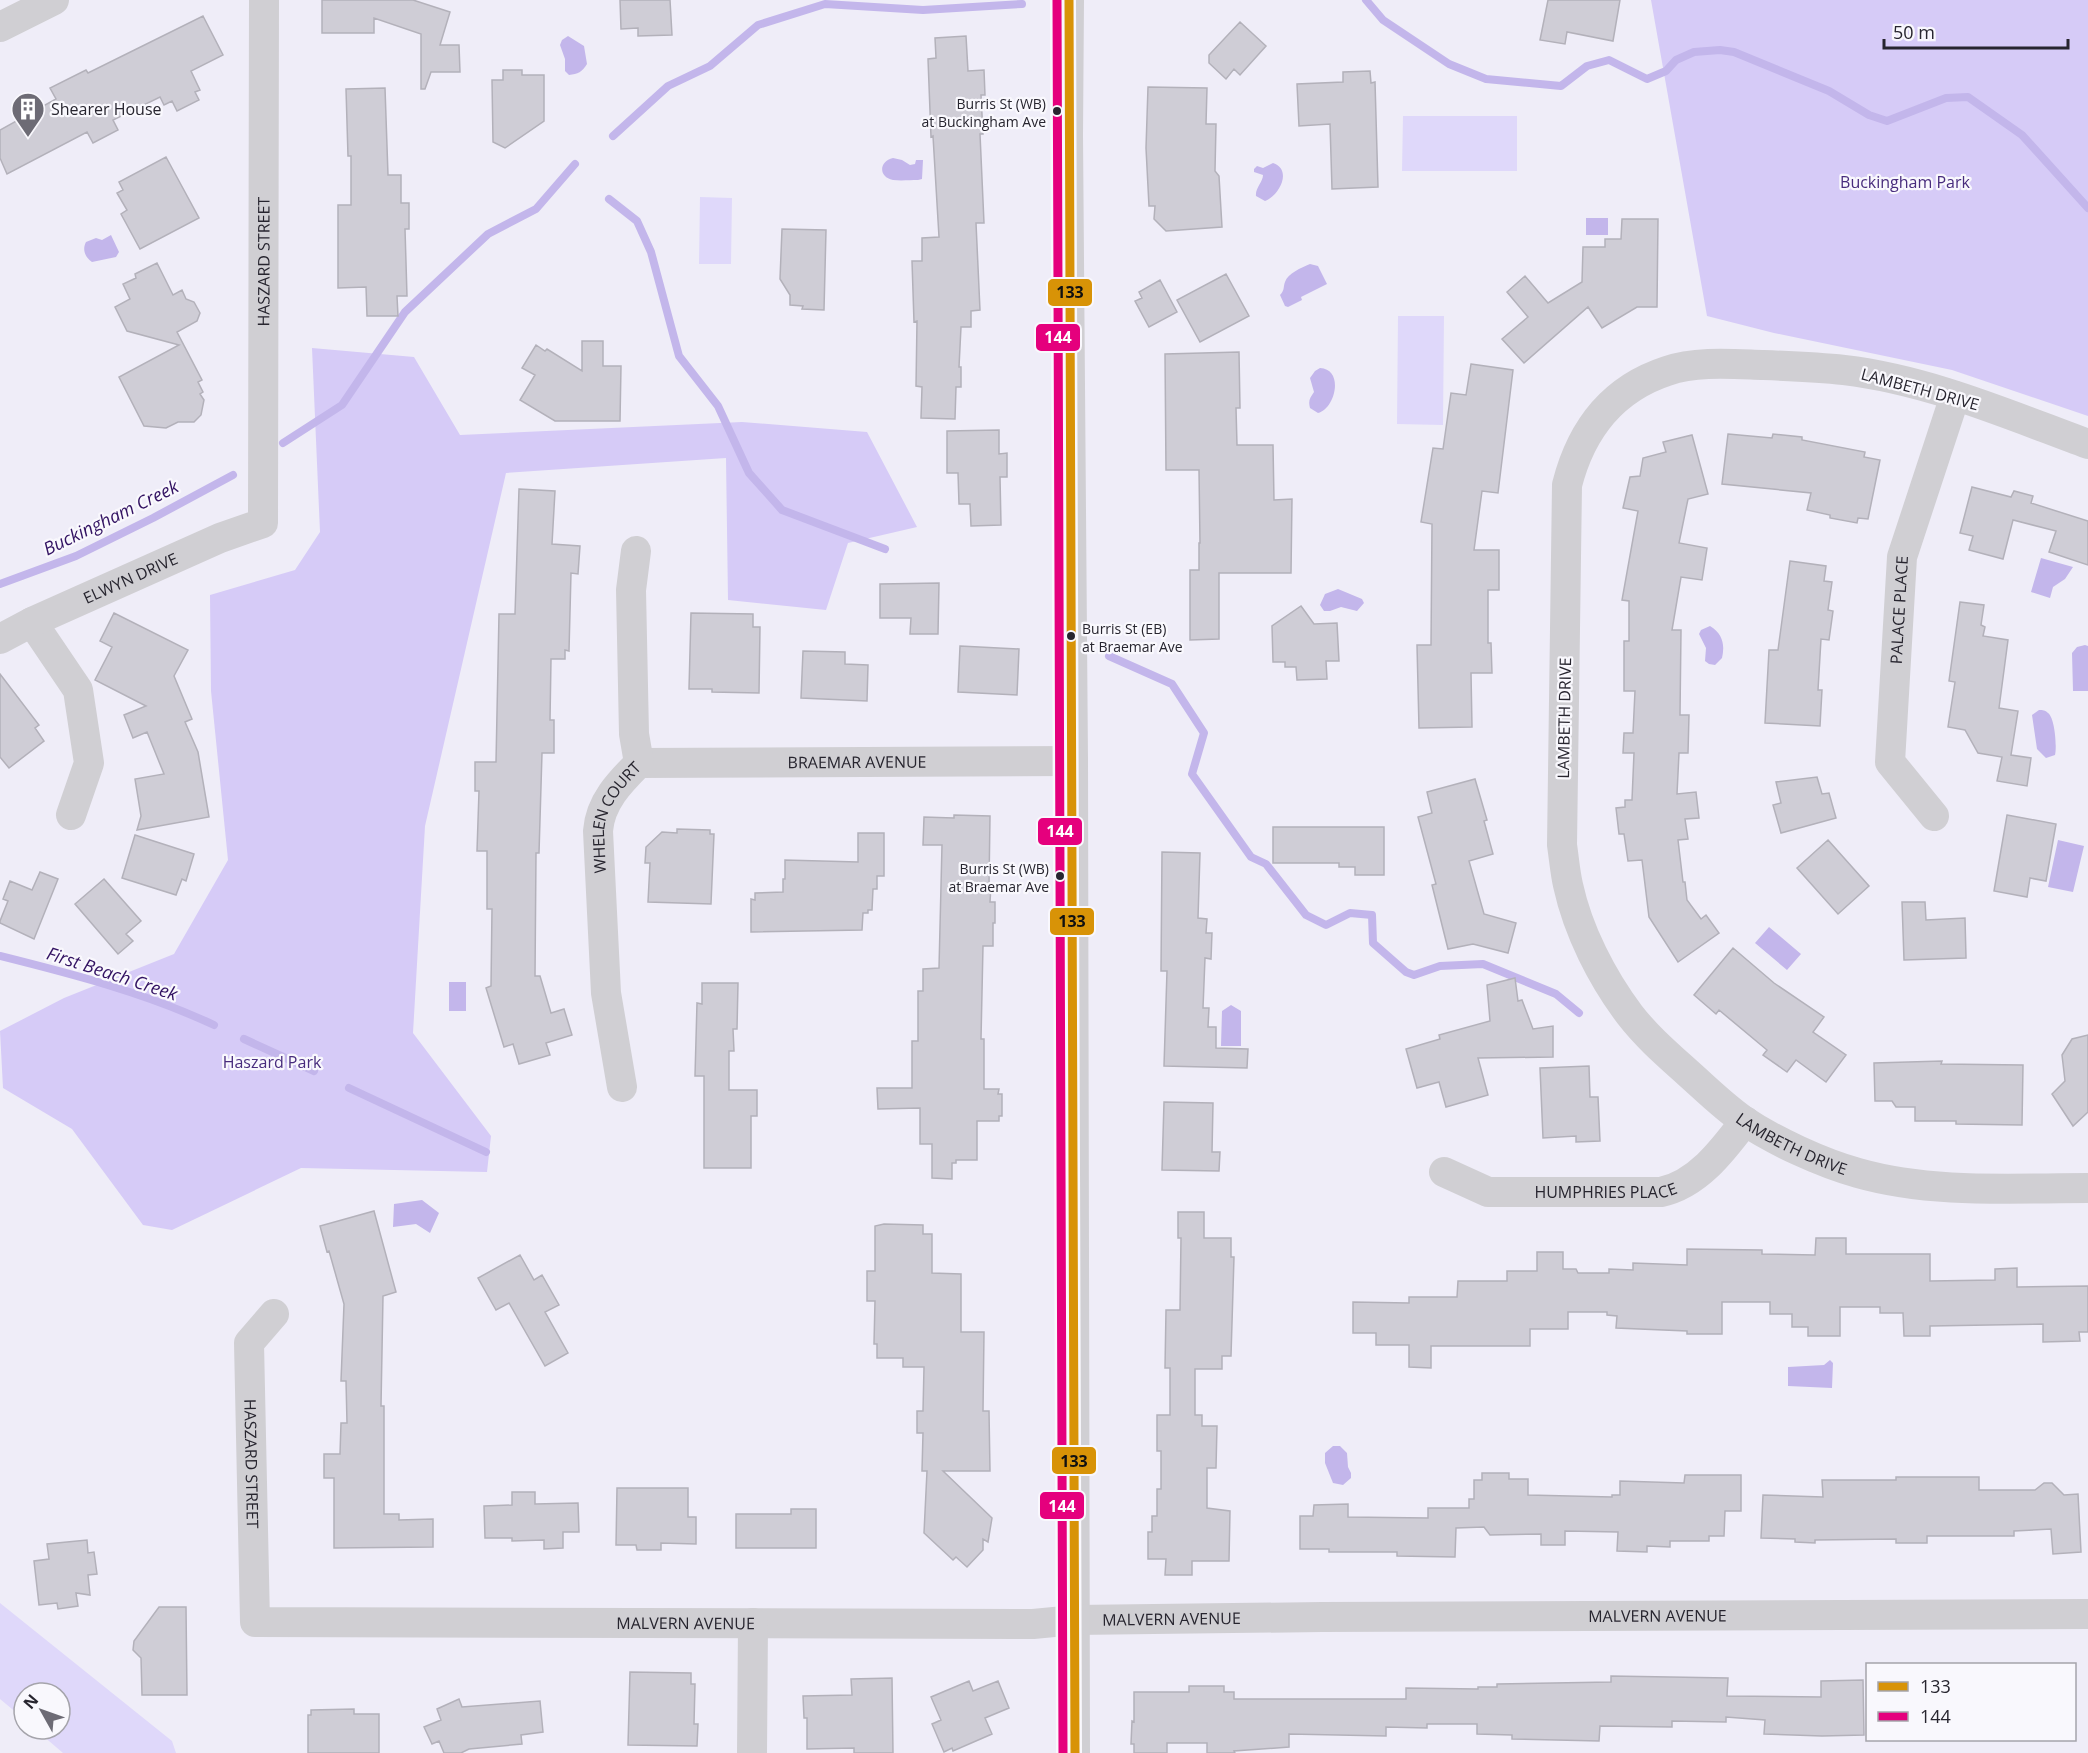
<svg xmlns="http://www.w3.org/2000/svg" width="2088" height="1753" viewBox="0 0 2088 1753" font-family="'Open Sans',sans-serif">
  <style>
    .green { fill: #dfd8fa }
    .forest { fill: #d6cbf7 }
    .water { fill: #c3b6eb }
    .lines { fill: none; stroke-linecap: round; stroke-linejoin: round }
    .stream { stroke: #c3b6eb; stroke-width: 8 }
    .building { fill: #cfcdd6; stroke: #b3b1ba; stroke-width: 1.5 }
    .minor { stroke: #d0cfd3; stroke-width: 30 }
    .bus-1-casing { stroke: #f9f8fd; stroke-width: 14 }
    .bus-2-casing { stroke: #f9f8fd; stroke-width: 14 }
    .bus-1 { stroke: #d89307; stroke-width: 9 }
    .bus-2 { stroke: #e5007d; stroke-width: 9 }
    .bus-dot { fill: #27252f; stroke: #f9f8fd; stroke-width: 2 }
    .labels { text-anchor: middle; stroke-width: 4.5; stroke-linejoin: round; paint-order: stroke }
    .bus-label { font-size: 14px; fill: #27252f; stroke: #f9f8fd; text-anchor: end }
    .poi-label { font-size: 16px; fill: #27252f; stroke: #f9f8fd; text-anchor: start }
    .park-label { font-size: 16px; fill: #482c7d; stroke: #f9f8fd }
    .street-label { font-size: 16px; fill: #27252f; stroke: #f9f8fd }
    .water-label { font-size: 18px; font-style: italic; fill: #321262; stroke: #f9f8fd }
    .line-badge { stroke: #f9f8fd; stroke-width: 2 }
    .badge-label { font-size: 16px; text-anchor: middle; font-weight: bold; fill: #fff }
    .pale-badge-label { font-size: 16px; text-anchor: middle; font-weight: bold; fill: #111 }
  </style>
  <rect width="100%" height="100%" fill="#efedf8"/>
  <path class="green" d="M1403,116H1517V171H1402Z
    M700,197L732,198L731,264H699Z
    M1398,316H1444L1443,425L1397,424Z
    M0,1603L172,1741L176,1753H63L35,1729H60V1693H24V1719L0,1699Z"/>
  <path class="forest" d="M1651,0H2088V416L1952,370L1774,333L1707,316Z
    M312,348L414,357L460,435L742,422L867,432L917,527L848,543L826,610L728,600L726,458L506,473L425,826L413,1033L491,1136L487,1172L301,1168L172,1230L143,1225L72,1129L3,1088L0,1031L64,998L174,954L228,860L211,691L210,595L295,570L320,532Z"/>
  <path class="water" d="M568,36L584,46L587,64C582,72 578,74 569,75L565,71V59L560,45L562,40Z
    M893,158L902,160L910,165L915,164L916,160H923L922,179L918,180C910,180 901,181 893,180C878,177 879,161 893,158Z
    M1273,163C1293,170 1279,196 1265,201L1256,196C1255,188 1263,182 1263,175L1254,172V169L1257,166L1263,168Z
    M1586,218H1608V235H1586Z
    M111,235L119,252L116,257L92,262C85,257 82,250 86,242L96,238L102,240Z
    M1310,264L1318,266L1327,284L1301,297L1302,300L1288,307L1285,306L1280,295C1285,290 1283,287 1285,282C1288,273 1301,268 1310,264Z
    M1320,368C1344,369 1336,408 1318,413L1310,408C1308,400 1310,398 1314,392L1310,378L1315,371Z
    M2041,558L2073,567L2065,579L2053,587L2050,598L2031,592Z
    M1338,589L1362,599L1364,603L1357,611L1341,607L1330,611H1324L1320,605L1325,594Z
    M1710,626C1723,634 1725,645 1722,658L1715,665L1709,664L1705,661L1706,648L1699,634L1701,630Z
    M2085,645L2088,646V691H2073L2072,653L2077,647Z
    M2039,710C2043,710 2045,710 2048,713C2055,718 2057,747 2055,755L2046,758L2037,749L2032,715Z
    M2058,840L2084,846L2073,892L2048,887Z
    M1769,927L1801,954L1787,970L1755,943Z
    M449,982H466V1011H449Z
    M1231,1005L1241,1011V1046H1221L1222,1011Z
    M422,1200L439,1213L430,1233L416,1224L393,1227L394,1204Z
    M1830,1360L1833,1363L1832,1388L1788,1386V1367L1824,1365Z
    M1333,1446H1340L1347,1453L1348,1467L1351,1473V1478L1343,1485L1333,1483L1325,1463V1453Z"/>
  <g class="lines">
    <path class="stream" d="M1366,0L1383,20L1449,64L1486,79L1561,86L1587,66L1609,60L1647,79L1666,71L1676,60L1694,52L1720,50L1734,52L1829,91L1869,115L1887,121L1946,98L1968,97L2022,135L2088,208
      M613,136L668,86L710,66L758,25L825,4L923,10L1022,4
      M609,199L637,221L651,252L679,356L718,406L749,473L782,510L885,549
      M283,443L342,405L405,312L488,234L536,209L575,164
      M0,584L76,556L153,518L233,475
      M1109,656L1172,684L1204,733L1192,774L1251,857L1266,864L1306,915L1326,925L1350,913L1372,915L1373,943L1406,972L1414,975L1440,966L1483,964L1556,994L1579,1013
      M0,956C72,974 146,993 214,1025
      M244,1039L314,1071
      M349,1088L486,1152"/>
  </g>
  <path class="building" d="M322,0H413L450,12L440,45H459L460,72H431L425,89H421V34L374,18V33H322Z
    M620,0H670L672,35L638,36V28L621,29Z
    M1548,0H1620L1613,41L1567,32L1565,44L1540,40Z
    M203,16L223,55L191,71L200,90L195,92L199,100L177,111L172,101L164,105L160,97L113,120L118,130L93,143L87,132L7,174L0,158V130L56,99L50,88L86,70L88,73Z
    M1240,22L1266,46L1240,75L1234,69L1226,79L1209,63V55Z
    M966,36L968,71L984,70L985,95H981L983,134H980L984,223H976L980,310L971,311V327H961L959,367H961V387H956L955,419L921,418L922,387L916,386L917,321L914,322L912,261H922V238L939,237L933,136L931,137L928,59L936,58L935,38Z
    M503,70H522V75H544V121L505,148L493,142L492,80H503Z
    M1370,71L1371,83L1375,82L1378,187L1332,189L1330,124L1299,126L1297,84L1343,82V72Z
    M1148,87L1207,88L1206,124H1216L1215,171L1219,176L1222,227L1166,231L1154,219L1155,206H1149L1146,148Z
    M385,88L388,175H401V203H409V229H405L407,296H397L398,316H367L366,287L338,288V205H351V156H348L346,89Z
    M166,157L199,218L140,249L121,214L127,210L117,193L123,190L119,182Z
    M1622,219H1658L1657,307H1637L1602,328L1588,307L1524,363L1502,339L1528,317L1507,292L1525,276L1548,303L1582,282L1583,247H1605V239H1621Z
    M782,229L826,230L824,310L802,309L803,306L790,305V295L780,279Z
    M157,263L173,295L182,290L186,299L194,302L200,313L197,321L177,332L202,380L198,382L203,392L200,394L204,400L201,415L194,422H178L166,428L144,426L119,377L179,345L127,331L115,307L130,299L123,284L136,278L135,274Z
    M1226,274L1249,316L1200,342L1177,300Z
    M1160,280L1177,312L1149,327L1135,301L1142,298L1139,292Z
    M582,341H603V366H621L620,421H555L520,400L535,375L522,368L536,345L545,351L547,349L582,371Z
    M1239,352L1240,408H1236L1237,445H1273L1274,500L1292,499L1291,573H1219V639L1190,640V570H1199V543H1200L1199,470H1166L1165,354Z
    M1471,364L1513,370L1498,493L1482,491L1474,550H1499V590H1488V643H1491L1492,673H1471L1472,727L1419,728L1417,645H1431L1432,524L1421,522L1433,448L1443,449L1451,393L1466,395Z
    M999,430V454L1007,453V477H1000L1001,525L971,526L970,504H959L958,473H947V431Z
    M1728,434L1772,438L1773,434L1802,437V440L1865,452L1864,457L1880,460L1868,519L1858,518L1857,523L1830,518V515L1807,510L1811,493L1722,484Z
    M1692,435L1708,494L1688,499L1679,543L1707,548L1702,580L1681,577L1672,630H1681L1680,715H1689L1688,753H1679L1677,794L1696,792L1699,818L1685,819L1688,839L1678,840L1683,882H1685L1687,900L1701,919L1706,915L1719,933L1678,962L1649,917L1642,860L1628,861L1624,834H1619L1616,808L1625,807V800H1632L1634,753H1623L1624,733H1633L1635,691H1624V641H1629V601L1622,600L1638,511L1623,508L1630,477L1640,476L1643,458L1666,452L1663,442Z
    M1972,487L2011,497L2014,491L2033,496L2031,503L2088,521V565L2049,552L2056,531L2013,520L2003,559L1969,550L1973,536L1960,533Z
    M519,489L555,491L552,544L580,546L578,574L571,573L569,651L565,650V659H551L550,720H554V753H542L539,853H536L535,976H540L551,1013L564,1009L572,1035L546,1043L550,1055L519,1064L513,1044L504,1047L486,988L491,986L492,909H487V851H477L479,791H475V762H496L499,614H515Z
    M1790,561L1826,566L1824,581L1832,582L1828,610L1833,611L1829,640L1821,639L1818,690H1822L1820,726L1765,723L1769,650H1778Z
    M939,583L938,634H910L911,618H880V584Z
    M1960,602L1984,605L1981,625L1985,627L1983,636L2008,640L1999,708L2018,711L2011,755L2031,758L2027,786L1997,781L2002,757L1978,753L1965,730L1948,727L1955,682L1949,681Z
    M1301,606L1314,624L1337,623L1339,661H1326L1327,679L1297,680L1296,667H1285V662H1273L1272,626Z
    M114,613L188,650L174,676L192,719L185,722L198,752L209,817L137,830L141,816L135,779L164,774L147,732L133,738L124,715L146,706L95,680L112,647L100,641Z
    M691,613L753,614V627H760L759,693L712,692V689H689Z
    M960,646L1019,649L1017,695L958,692Z
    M803,651L845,652V664L868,665L867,701L801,698Z
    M0,674L39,725L35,728L44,741L9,768L0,757Z
    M1817,777L1822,794L1829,793L1836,818L1781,833L1773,805L1781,803L1776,782Z
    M1475,779L1487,820L1484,821L1493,854L1469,861L1484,914L1516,923L1508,953L1473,944L1448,949L1432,885L1436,884L1418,817L1432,813L1427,792Z
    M954,815L990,816L989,886H991L990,902H995V923H993V946H983L981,1039H984V1089H999L998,1094H1002V1116H999V1121H977V1160H956V1163H952V1179L932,1178V1144H920V1108L878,1109L877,1088H912V1041H918V991H923V969L939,968L942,845H923L924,817L954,818Z
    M2007,815L2056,824L2046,881L2030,878L2027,897L1994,891Z
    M1273,827H1384V875H1355V867H1339V863H1273Z
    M677,829L710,830V834H714L711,904L648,902L650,863H645L646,847L662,832L677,833Z
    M858,833H884V876H877V889H873L872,910H868V913H863L862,930L751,932V899L755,900V893L783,892V879H785V860L858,862Z
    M135,835L194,854L186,881L182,879L176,895L122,878Z
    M1828,840L1869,886L1838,914L1797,868Z
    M1162,852L1200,853L1198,918L1207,919L1206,933H1212L1211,959L1205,958L1203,1008H1209L1208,1027H1216V1048L1248,1049L1247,1068L1164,1066L1167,971H1161Z
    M40,872L58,879L34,939L0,923V921L8,901L3,899L10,881L32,890Z
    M104,879L141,921L126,934L133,941L118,954L75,904Z
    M1902,902H1925L1926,920L1965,918L1966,958L1904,960Z
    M1733,948L1774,983L1824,1017L1813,1032L1846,1055L1826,1082L1796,1060L1787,1072L1763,1055L1767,1050L1719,1010L1716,1014L1694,995Z
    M1515,978L1518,1001L1522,1000L1533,1029L1553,1026V1057L1478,1058L1488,1095L1446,1107L1439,1082L1417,1088L1406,1049L1440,1039L1439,1035L1490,1021L1487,985Z
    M702,983H738L737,1029H733L734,1051H729V1090H757V1116H751V1168H704V1076H695L697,1003L702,1004Z
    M2088,1035V1112L2073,1126L2052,1094L2065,1081L2062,1055L2072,1039Z
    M1942,1061L1941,1064L2023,1065L2022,1125L1956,1124V1121H1915V1107H1896L1892,1101H1875L1874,1063Z
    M1589,1066L1590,1097H1598L1600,1141L1576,1142V1136L1543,1138L1540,1068Z
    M1164,1102L1213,1103L1212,1152H1220L1219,1171L1162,1170Z
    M374,1211L396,1292L383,1296L381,1406H384V1514H399V1520L433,1519V1547L334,1548V1478H324V1454H340L341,1423H347L346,1381H341L344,1304L329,1251L327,1252L320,1226Z
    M1178,1212H1204V1238H1231V1257H1234L1231,1356H1222V1369H1195V1415H1202V1426H1217L1216,1468H1207V1508L1230,1511L1229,1561H1192V1575H1165L1166,1559H1148V1532H1152V1516H1157V1489H1161V1451H1157V1415H1170V1368H1165L1166,1310H1180L1181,1238H1178Z
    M884,1224L923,1225V1234H932V1273L961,1274V1332H984L983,1411H989L990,1471H943L992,1518L988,1542L983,1539V1550L967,1567L956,1557L953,1560L924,1533L927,1471H922L923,1433H917V1411H923L924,1367H903V1358H877V1344H874L875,1301H867V1271H875V1226Z
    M1816,1238H1846V1254H1930V1281L1995,1280V1269L2017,1268V1287L2088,1286V1332H2079L2080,1341L2043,1342V1324L1930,1326V1336H1904L1903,1313H1880V1307H1840V1336H1808V1327H1792V1314H1770V1302H1722V1334H1687V1331L1616,1328L1617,1316L1607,1315V1312H1568V1329H1530V1346H1431V1368L1409,1367V1345H1376V1333H1353V1302L1409,1303V1297H1457L1458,1281H1507V1271H1537V1252H1563V1269H1576L1578,1273H1609V1269L1633,1270V1263L1687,1265V1249L1762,1250V1254L1815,1255Z
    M520,1255L534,1280L542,1275L559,1305L545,1312L568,1353L545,1366L509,1303L496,1310L478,1278Z
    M1482,1473H1509V1479H1528V1495L1612,1497V1495H1620V1481L1684,1483L1685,1475H1741V1511H1725L1724,1536H1709V1541H1670V1547L1647,1546V1552L1617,1551L1618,1532L1565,1531V1545H1541V1534L1490,1535L1484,1527L1456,1528L1455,1557L1397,1556V1552H1329V1549H1300V1516H1313L1314,1505L1348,1504V1517L1428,1518V1508H1469V1499H1474V1480H1482Z
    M1896,1477H1979V1490H2035L2044,1483H2052L2064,1495L2078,1494L2081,1552L2053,1554L2051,1529L2014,1531V1536H1927V1543H1896V1539L1815,1540V1543L1795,1542V1539L1761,1538L1763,1495L1823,1497L1822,1480H1896Z
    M617,1488H688V1517H696V1544L661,1543V1550H637L636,1545H616Z
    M512,1492H535V1504L578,1503L579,1532H563V1548L544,1549V1540L512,1541V1538H485L484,1506L512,1505Z
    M791,1509H816V1548H736V1514H791Z
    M87,1540L88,1553L94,1552L97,1574L88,1575L90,1595L76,1593L78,1606L58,1609L57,1603L39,1605L34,1561L49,1559L47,1544Z
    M159,1607H186L187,1695H142L141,1658L133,1650L134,1641Z
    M630,1672L691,1673V1684H695L694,1724H698L697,1746L628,1745Z
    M1611,1676L1728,1678L1727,1696L1821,1697V1681L1863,1680L1864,1735L1822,1736L1764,1734L1765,1720L1726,1717V1722L1672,1721V1727L1600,1726L1599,1741L1512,1739V1735L1477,1734V1724H1427V1728L1386,1727V1736L1289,1734V1747L1234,1751L1235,1753H1207V1743H1167V1753H1134V1744H1131L1132,1721L1134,1722V1692H1189V1686H1224V1692H1234V1699H1406V1688L1478,1689V1687H1497V1684L1611,1682Z
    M892,1678L893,1753H854V1748L807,1749V1718H804L803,1696L852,1695L851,1679Z
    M969,1681L973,1691L998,1681L1009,1708L985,1718L992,1734L953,1751L952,1748L944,1752L932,1724L941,1720L931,1697Z
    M459,1699L462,1707L540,1701L543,1732L521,1735L522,1744L469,1749L461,1753H444L439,1741L432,1744L424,1727L441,1720L437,1709Z
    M354,1709V1714H379V1753H308V1715H311V1710Z"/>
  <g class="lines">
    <g class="minor">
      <path d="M1069,0L1068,135L1073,761L1075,1753"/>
      <path d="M0,27L54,0"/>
      <path id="s1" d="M2088,444C2009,415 1929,380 1844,370C1817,367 1789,366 1762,365C1732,364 1696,361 1667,371C1612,389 1581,430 1567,485L1562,845C1564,858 1565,872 1568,885C1578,931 1602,978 1630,1015C1647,1037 1668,1055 1688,1073C1706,1089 1723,1106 1743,1120C1774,1141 1822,1163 1858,1173C1932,1194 2012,1188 2088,1188"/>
      <path d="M32,622L78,690L89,763L71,815"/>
      <path id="s2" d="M0,639L32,622L220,538L263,523L264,0"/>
      <path id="s3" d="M639,763L1073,761"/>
      <path id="s4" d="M1934,816L1890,762L1902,557L1955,396"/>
      <path id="s5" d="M622,1087L606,993L598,831C600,802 620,782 639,763L634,734L631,590L636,551"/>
      <path id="s6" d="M1444,1172L1488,1192H1661C1698,1184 1723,1150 1745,1121"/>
      <path id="s7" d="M274,1314L249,1343L255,1622L1033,1624L1075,1620L1322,1617L2088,1614"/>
      <path d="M752,1753L753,1623"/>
    </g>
    <defs>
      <path id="bus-1" d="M1069,0L1075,1753"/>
      <path id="bus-2" d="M1057,0L1063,1753"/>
    </defs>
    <use href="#bus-1" class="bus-1-casing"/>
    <use href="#bus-2" class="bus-2-casing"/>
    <use href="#bus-1" class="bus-1"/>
    <use href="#bus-2" class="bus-2"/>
  </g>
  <defs>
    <symbol id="building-pin" viewBox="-11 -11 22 30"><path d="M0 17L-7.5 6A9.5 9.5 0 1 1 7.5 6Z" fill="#6d6b75" stroke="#f9f8fd"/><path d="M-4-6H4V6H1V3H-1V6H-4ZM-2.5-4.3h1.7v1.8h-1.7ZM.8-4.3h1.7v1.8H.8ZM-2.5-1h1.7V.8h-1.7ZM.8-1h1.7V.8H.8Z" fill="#fff"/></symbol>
  </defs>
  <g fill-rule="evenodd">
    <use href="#building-pin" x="9" y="90" width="38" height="52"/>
  </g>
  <g class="bus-dot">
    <circle cx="1057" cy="111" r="5"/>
    <circle cx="1071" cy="636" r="5"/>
    <circle cx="1060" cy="876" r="5"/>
  </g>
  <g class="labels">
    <g class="bus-label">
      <text x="1046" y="109">Burris St (WB)<tspan x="1046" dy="18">at Buckingham Ave</tspan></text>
      <text x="1082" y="634" text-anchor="start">Burris St (EB)<tspan x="1082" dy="18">at Braemar Ave</tspan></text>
      <text x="1049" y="874">Burris St (WB)<tspan x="1049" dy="18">at Braemar Ave</tspan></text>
    </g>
    <g class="poi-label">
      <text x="51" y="115">Shearer House</text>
    </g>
    <g class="park-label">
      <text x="1905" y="188">Buckingham Park</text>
      <text x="272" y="1068">Haszard Park</text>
    </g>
    <g class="street-label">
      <text dy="6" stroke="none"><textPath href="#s2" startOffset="549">HASZARD STREET</textPath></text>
      <text transform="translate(1920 389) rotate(15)" y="6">LAMBETH DRIVE</text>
      <text dy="6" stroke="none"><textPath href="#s2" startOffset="144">ELWYN DRIVE</textPath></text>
      <text dy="6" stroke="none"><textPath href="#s4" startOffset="222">PALACE PLACE</textPath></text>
      <text transform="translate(1564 718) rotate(-89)" y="6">LAMBETH DRIVE</text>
      <text dy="6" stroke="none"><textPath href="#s3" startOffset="218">BRAEMAR AVENUE</textPath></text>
      <text dy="6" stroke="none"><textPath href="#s5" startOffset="276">WHELEN COURT</textPath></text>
      <text dy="6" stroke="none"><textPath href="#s1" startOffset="1347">LAMBETH DRIVE</textPath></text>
      <text dy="6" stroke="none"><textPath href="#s6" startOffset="166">HUMPHRIES PLACE</textPath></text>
      <text dy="6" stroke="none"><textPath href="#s7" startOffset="159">HASZARD STREET</textPath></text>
      <text dy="6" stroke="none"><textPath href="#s7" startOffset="1720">MALVERN AVENUE</textPath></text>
      <text dy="6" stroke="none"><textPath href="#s7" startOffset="1234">MALVERN AVENUE</textPath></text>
      <text dy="6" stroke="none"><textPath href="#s7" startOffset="748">MALVERN AVENUE</textPath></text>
    </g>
    <g class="water-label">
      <text transform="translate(111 518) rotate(-26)" y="6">Buckingham Creek</text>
      <text transform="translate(112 974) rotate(18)" y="6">First Beach Creek</text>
    </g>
  </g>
  <g class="line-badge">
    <rect x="1047" y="278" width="46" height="29" rx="6" fill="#d89307"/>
    <rect x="1035" y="323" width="46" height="29" rx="6" fill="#e5007d"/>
    <rect x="1037" y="817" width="46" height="29" rx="6" fill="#e5007d"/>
    <rect x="1049" y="907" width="46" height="29" rx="6" fill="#d89307"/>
    <rect x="1051" y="1446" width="46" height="29" rx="6" fill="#d89307"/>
    <rect x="1039" y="1491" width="46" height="29" rx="6" fill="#e5007d"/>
  </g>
  <g class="badge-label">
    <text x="1058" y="343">144</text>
    <text x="1060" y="837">144</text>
    <text x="1062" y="1512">144</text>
  </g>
  <g class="pale-badge-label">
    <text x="1070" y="298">133</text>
    <text x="1072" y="927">133</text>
    <text x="1074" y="1467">133</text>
  </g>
  <rect x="1866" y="1663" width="210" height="78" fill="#f9f8fd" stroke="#a5a4ab" stroke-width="1.5"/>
  <rect x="1878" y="1682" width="30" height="9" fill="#d89307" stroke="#a5a4ab" stroke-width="1.5"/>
  <text x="1920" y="1693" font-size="18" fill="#27252f">133</text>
  <rect x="1878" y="1712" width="30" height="9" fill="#e5007d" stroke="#a5a4ab" stroke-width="1.5"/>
  <text x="1920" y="1723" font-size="18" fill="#27252f">144</text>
  <g transform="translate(42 1711) rotate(310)"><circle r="28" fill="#f9f8fd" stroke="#a5a4ab" stroke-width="1.5"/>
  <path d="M0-4.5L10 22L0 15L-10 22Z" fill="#6d6b75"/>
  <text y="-9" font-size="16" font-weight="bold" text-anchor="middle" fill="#27252f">N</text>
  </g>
  <path d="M1884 39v9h184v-9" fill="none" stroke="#27252f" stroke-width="3"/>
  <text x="1893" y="39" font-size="18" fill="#27252f" stroke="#f9f8fd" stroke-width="4.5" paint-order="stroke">50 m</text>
</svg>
